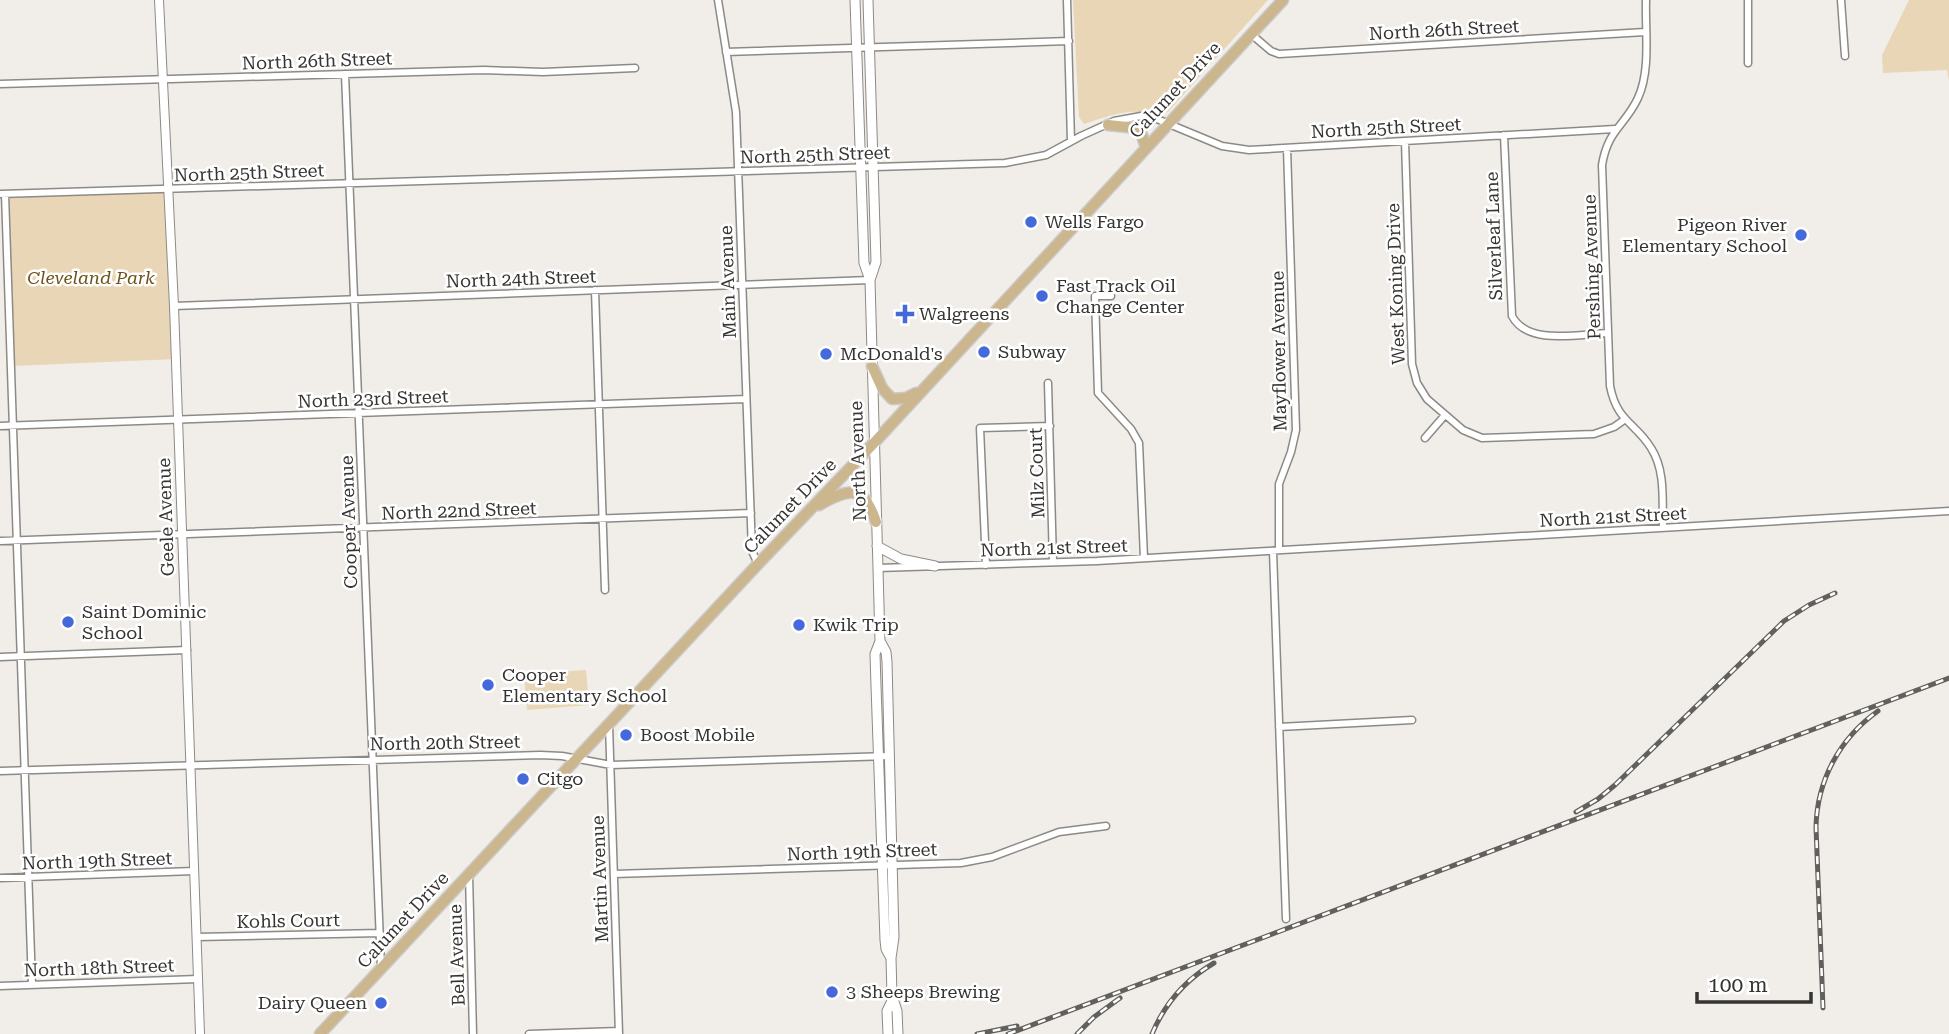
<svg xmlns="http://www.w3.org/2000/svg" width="1949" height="1034" viewBox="0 0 1949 1034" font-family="'Roboto Serif',serif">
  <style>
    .green { fill: #e8d6b6 }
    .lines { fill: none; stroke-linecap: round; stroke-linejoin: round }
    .minor-casing { stroke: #8d8a86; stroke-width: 9 }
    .tertiary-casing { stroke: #8d8a86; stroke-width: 10 }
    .secondary-casing { stroke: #8d8a86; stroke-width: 11 }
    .primary-casing { stroke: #cacaca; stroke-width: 13 }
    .minor { stroke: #fff; stroke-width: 6 }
    .tertiary { stroke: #fff; stroke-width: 8 }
    .secondary { stroke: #fff; stroke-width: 9 }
    .primary { stroke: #cbb68e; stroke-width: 10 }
    .rail-casing { stroke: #61605d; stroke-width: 5 }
    .rail { stroke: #fff; stroke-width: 2.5; stroke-dasharray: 8; stroke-linecap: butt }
    .poi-dot { fill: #4369db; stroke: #fff; stroke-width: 2.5 }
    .labels { text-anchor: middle; stroke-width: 5; stroke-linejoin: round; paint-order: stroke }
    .street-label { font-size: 18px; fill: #353432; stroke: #fff }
    .poi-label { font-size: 18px; fill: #353432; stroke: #fff; text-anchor: start }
    .park-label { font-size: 18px; font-style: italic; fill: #6e5116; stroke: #fff }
  </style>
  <rect width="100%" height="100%" fill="#f1eee9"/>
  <path class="green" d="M1073,0H1268L1168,112C1156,116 1141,111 1128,112C1113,114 1099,119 1084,124L1079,117Z
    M1909,0H1949V81L1947,70L1883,73L1882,55Z
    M169,189L176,359L12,366L5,194Z
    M586,670L589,705L527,710L524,674Z"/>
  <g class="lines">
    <defs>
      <path id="minor" d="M718,0L736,112L752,551L758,564
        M1067,0L1071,141
        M1646,0C1645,31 1651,70 1638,98C1625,126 1608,129 1602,165L1610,386C1617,422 1635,422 1651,448C1666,471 1662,502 1663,528
        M1748,0V63
        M1841,0L1845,56
        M1251,34L1271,51L1279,54L1645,32
        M726,52L1069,41
        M345,74L381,967
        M0,84L484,70L543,72L635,68
        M1504,135L1512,316C1528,346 1578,334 1608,333
        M1405,141L1412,364L1417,383L1427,399L1463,430L1482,438L1594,434L1614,427L1624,420
        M0,194L1005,163L1046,155L1081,136L1114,121L1141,116L1157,119L1222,146L1249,150L1615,129
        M5,194L32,985
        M595,290L605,590
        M1111,296H1095L1098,393L1131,429L1139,443L1144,558
        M174,306L870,280
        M1048,383L1053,562
        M0,426L746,399
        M1425,438L1445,415
        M0,541L751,513
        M1279,550V484L1291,452L1296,430L1287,148
        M1273,551L1286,919
        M986,565L980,428L1050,426
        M878,568L1097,561L1949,511
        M0,657L187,650
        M609,725L619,1034
        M1279,727L1412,720
        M0,771L540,755L562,756L611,765L889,756
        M614,874L961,863L992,857L1059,832L1106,826
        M469,875L473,1034
        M0,878L194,871
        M197,937L380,933
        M0,986L198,979
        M529,1034L619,1031"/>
      <path id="tertiary" d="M159,0L174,306L200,1034"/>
      <path id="secondary" d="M855,0L864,263L870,280L880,641L886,652L887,662L894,937L891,958L892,996L897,1011L898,1034
        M868,0L876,262L870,280
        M877,546L901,559L935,566
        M880,641L875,654L876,686L885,940L886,949L891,958
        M888,1034L887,1011L892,1001"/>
      <path id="primary" d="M1108,125L1137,128L1142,135L1146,148
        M872,366L882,388L892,399L906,398L916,393
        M819,505C849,488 864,484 876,522
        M320,1034L758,564L873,444L1283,0"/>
    </defs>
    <use href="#minor" class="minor-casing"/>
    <use href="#tertiary" class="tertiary-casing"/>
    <use href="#secondary" class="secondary-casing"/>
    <use href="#primary" class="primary-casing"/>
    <use href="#minor" class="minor"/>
    <use href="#tertiary" class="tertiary"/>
    <use href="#secondary" class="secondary"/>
    <use href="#primary" class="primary"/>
    <defs>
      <path id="rail" d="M1576,812L1598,799L1615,785L1784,621L1809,605L1835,593
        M1823,1008L1816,827C1817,780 1840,738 1878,711
        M977,1034L1017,1026
        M1008,1034L1949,678
        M1077,1034L1094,1017L1120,998
        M1152,1034C1165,1003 1185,980 1214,963"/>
    </defs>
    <use href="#rail" class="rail-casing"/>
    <use href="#rail" class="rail"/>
  </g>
  <g class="poi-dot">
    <circle cx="1031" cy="222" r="7"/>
    <circle cx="1801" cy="235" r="7"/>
    <circle cx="1042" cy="296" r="7"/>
    <path d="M901.5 303.5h7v7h7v7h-7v7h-7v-7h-7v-7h7z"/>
    <circle cx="984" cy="352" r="7"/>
    <circle cx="826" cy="354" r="7"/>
    <circle cx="68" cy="622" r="7"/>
    <circle cx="799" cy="625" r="7"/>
    <circle cx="488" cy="685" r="7"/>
    <circle cx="626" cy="735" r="7"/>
    <circle cx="523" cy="779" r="7"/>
    <circle cx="832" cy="992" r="7"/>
    <circle cx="381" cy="1003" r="7"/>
  </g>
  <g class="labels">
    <g class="street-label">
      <text transform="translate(1444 30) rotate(-3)" y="6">North 26th Street</text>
      <text transform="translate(317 61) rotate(-2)" y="6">North 26th Street</text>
      <text transform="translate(1175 90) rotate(-47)" y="6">Calumet Drive</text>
      <text transform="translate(1386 128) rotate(-3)" y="6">North 25th Street</text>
      <text transform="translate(815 155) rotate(-2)" y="6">North 25th Street</text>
      <text transform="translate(249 173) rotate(-2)" y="6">North 25th Street</text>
      <text transform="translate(1494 236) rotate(-92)" y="6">Silverleaf Lane</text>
      <text transform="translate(1592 267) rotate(-92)" y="6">Pershing Avenue</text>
      <text transform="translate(521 279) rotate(-2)" y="6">North 24th Street</text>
      <text transform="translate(728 282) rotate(-92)" y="6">Main Avenue</text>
      <text transform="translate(1396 284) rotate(-92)" y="6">West Koning Drive</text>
      <text transform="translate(1279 351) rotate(-91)" y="6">Mayflower Avenue</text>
      <text transform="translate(373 399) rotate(-2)" y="6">North 23rd Street</text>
      <text transform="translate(858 461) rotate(-92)" y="6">North Avenue</text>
      <text transform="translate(1037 473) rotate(-92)" y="6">Milz Court</text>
      <text transform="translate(790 506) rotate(-46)" y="6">Calumet Drive</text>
      <text transform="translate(459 511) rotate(-2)" y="6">North 22nd Street</text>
      <text transform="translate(166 517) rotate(-92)" y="6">Geele Avenue</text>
      <text transform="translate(1613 517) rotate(-3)" y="6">North 21st Street</text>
      <text transform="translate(349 522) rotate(-92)" y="6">Cooper Avenue</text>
      <text transform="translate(1054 548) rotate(-2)" y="6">North 21st Street</text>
      <text transform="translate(445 743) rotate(-1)" y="6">North 20th Street</text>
      <text transform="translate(862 852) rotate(-2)" y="6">North 19th Street</text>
      <text transform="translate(97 861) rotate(-2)" y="6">North 19th Street</text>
      <text transform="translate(600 879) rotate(-92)" y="6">Martin Avenue</text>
      <text transform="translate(403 920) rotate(-47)" y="6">Calumet Drive</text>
      <text transform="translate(288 921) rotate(-1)" y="6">Kohls Court</text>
      <text transform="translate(457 955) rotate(-92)" y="6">Bell Avenue</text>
      <text transform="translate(99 968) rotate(-2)" y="6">North 18th Street</text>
    </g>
    <g class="poi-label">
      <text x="1045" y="228">Wells Fargo</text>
      <text x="1787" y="231" text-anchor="end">Pigeon River<tspan x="1787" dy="21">Elementary School</tspan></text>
      <text x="1056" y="292">Fast Track Oil<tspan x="1056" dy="21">Change Center</tspan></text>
      <text x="919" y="320">Walgreens</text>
      <text x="998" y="358">Subway</text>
      <text x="840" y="360">McDonald's</text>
      <text x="82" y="618">Saint Dominic<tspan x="82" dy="21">School</tspan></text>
      <text x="813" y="631">Kwik Trip</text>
      <text x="502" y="681">Cooper<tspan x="502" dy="21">Elementary School</tspan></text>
      <text x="640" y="741">Boost Mobile</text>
      <text x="537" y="785">Citgo</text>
      <text x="846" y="998">3 Sheeps Brewing</text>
      <text x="367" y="1009" text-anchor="end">Dairy Queen</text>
    </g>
    <g class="park-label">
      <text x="91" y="284">Cleveland Park</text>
    </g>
  </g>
  <path d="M1697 992v10h114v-10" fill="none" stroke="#353432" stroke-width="3.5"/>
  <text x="1708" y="992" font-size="21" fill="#353432" stroke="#ffffff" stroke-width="5" paint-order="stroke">100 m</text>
</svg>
